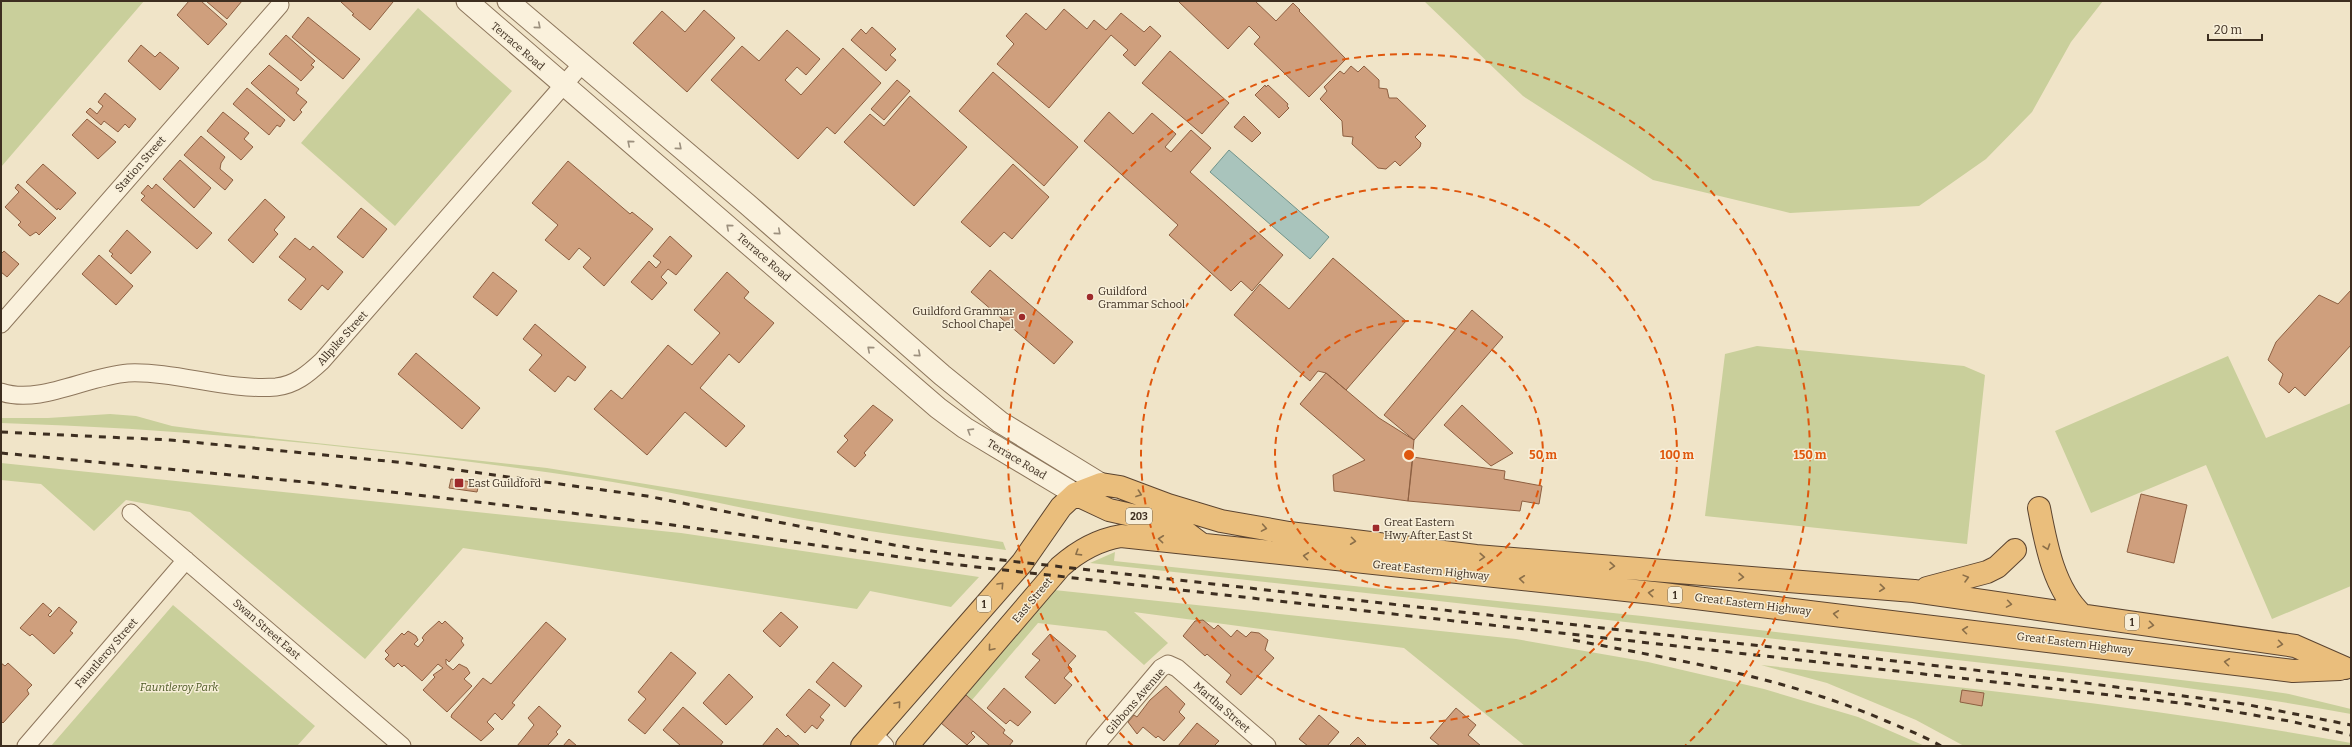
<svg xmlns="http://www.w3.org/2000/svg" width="2352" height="747" viewBox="0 0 2352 747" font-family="Bitter,serif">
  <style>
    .green { fill: #c9cf9b }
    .water { fill: #a9c4bc; stroke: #6f938a }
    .building { fill: #cf9f7d; stroke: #8d5f41 }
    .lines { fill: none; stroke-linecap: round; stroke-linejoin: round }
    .minor-casing { stroke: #8d765c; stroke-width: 19 }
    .tertiary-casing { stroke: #8d765c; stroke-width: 23 }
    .trunk-casing { stroke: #5b4430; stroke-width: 24 }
    .minor { stroke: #faf1dc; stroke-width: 17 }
    .tertiary { stroke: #faf1dc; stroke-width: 21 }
    .trunk { stroke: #eabe7c; stroke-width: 22 }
    .rail { stroke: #3d2e20; stroke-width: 3; stroke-dasharray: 7 7; stroke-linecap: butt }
    .oneway { stroke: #9c907e }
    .oneway2 { stroke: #8b6f49 }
    .ring { fill: none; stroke: #df570d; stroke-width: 2; stroke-dasharray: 7 5 }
    .poi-dot { fill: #9e2a2b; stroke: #f7eed8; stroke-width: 1.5 }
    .labels { text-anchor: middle; stroke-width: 3; stroke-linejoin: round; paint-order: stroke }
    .shield { fill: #f7eed8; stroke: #756857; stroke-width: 1 }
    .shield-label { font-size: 10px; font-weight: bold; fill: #3d2e20 }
    .street-label { font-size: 11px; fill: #3d2e20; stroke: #f7eed8 }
    .poi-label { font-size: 11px; fill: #3d2e20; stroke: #f7eed8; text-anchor: start }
    .park-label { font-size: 11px; font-style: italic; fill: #4d5a26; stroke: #f7eed8 }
    .centre { fill: #df570d; stroke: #f7eed8; stroke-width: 2 }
    .ring-label { font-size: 12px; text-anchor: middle; font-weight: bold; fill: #df570d; stroke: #f7eed8; stroke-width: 3; stroke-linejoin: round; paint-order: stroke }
  </style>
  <rect width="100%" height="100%" fill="#f0e4c8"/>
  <path class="green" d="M1,1H144L1,167Z
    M1424,1H2103L2071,42L2032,112L1986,159L1919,206L1790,213L1653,180L1523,96Z
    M418,8L512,91L395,226L301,143Z
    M1757,346L1964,366L1985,375L1967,544L1705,516L1725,354Z
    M2228,356L2266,438L2351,403V586L2272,619L2206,465L2091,513L2055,431Z
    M110,414L136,416L172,426L225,433L547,468L1003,542L1006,550C938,541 871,532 804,520C734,507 665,490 594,479C398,450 199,429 1,423V418H48Z
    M1,463L681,533L979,577L951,607L870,591L857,609L463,548L365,659L190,512L126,500L94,531L41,484L1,480Z
    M1115,552L1114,561L1642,616L2248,688L2289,694L2351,709V714C2184,683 2014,667 1845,647C1593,618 1342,590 1090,563Z
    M1054,590L1516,639L1648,662L1764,689L1858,717L1925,746H1525L1404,648L1134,612L1168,643L1144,665L1106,631L1038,623L972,700L966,695Z
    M173,605L315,726L297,746H51Z
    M1761,665C1958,687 2155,707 2351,743V746H1964L1916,720L1827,683Z"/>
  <path class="water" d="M1229,150L1329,237L1310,259L1210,172Z"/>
  <path class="building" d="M189,1H201L227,24L208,45L177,15Z
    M206,1H242L227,19Z
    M342,1H392L393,2L370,30L352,15L354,14L341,2Z
    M1178,1H1255L1276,21L1293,3L1300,10L1299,11L1346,59L1309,97L1254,44L1260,37L1249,26L1228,49Z
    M1064,9L1087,29L1094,20L1106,30L1121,13L1144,32L1150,26L1161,36L1135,66L1123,55L1128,50L1111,35L1049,108L997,64L1014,44L1006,36L1026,13L1046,30Z
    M704,10L735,38L687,92L633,43L662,11L685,32Z
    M308,17L360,59L343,79L292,37Z
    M872,27L896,49L890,55L896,60L886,71L851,40L861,29L866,34Z
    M787,30L820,59L806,75L797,67L785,80L801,95L843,48L881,83L835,134L827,127L798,159L711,80L742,46L759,61Z
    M286,35L315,61L311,65L314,67L301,81L269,54Z
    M141,45L155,57L160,52L179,68L160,90L128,61Z
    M1170,51L1229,103L1202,134L1142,83Z
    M269,65L299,89L296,93L307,102L300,110L302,112L294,121L251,83Z
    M1351,66L1358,72L1364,66L1379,80V88L1387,89L1389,98H1397L1426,126L1415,137L1421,143L1420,147L1400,166L1395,161L1386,169L1378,168L1352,144L1353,137L1343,136L1342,121L1320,99L1327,91L1324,87L1340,71L1344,74Z
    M993,72L1078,147L1044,186L959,111Z
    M897,80L910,91L884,120L871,109Z
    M1265,85L1266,87L1268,85L1288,104L1287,106L1289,108L1279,118L1255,95Z
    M247,88L285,120L280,127L277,125L269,135L233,104Z
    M105,93L136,119L129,128L125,124L118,132L104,121L101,125L86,112L90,108L97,114L103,106L98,102Z
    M910,96L967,147L914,206L844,142L870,114L884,126Z
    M223,112L249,133L244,139L253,147L241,160L207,131Z
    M1109,112L1133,134L1152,113L1176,134L1165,147L1171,152L1191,130L1211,148L1190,172L1283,255L1252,291L1241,281L1231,291L1169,235L1178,225L1084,141Z
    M1244,116L1261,133L1252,142L1234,127Z
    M87,119L116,142L98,159L72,135Z
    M201,136L225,157L221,163L220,169L233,180L225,190L184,155Z
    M180,160L211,188L194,208L163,179Z
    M568,161L630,214L632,212L653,229L604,286L583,267L591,258L579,248L569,260L545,240L558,225L532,203Z
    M43,164L76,193L60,210L58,208L57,210L26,182Z
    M1013,164L1049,197L1012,239L1004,232L990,247L961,222Z
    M18,184L56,218L39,235L36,232L30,236L18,225L21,222L5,207L19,192L15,188Z
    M156,184L212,233L197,249L141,200L145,196L141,193L148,185L152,189Z
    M265,199L285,217L274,230L278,234L253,263L228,240Z
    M361,208L387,229L363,258L337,237Z
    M127,230L151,252L131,274L111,256L113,254L109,251Z
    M670,236L692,256L676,275L668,269L661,277L667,283L652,300L631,282L649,261L656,268L661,262L653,256Z
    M295,238L310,250L313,246L343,272L328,290L322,285L301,310L288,300L306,279L279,257Z
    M4,251L19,264L7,277L1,272V254Z
    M99,255L133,286L116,305L82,274Z
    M1333,258L1406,321L1346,390L1326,373L1318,371L1310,381L1234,315L1260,284L1289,309Z
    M990,270L1073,342L1054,364L971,292Z
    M493,272L517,291L497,316L473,297Z
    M727,272L749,292L744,298L774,323L739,363L729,354L700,388L745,426L726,447L685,412L647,455L594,409L611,390L622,399L668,345L692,365L720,333L694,310Z
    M2351,290V345L2305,396L2295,387L2289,393L2279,384L2283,374L2268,360L2276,342L2319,295L2338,304Z
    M1472,310L1503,337L1414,440L1384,415Z
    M535,324L586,367L575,381L568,376L555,392L529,370L542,355L523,339Z
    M416,353L480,408L462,429L398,374Z
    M1326,373L1379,418L1414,440L1408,501L1334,491L1333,475L1365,460L1300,404Z
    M873,405L893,420L864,453L866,455L855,467L837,452L848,440L844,436Z
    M1462,405L1513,453L1491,466L1444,425Z
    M1413,457L1505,471L1504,479L1542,486L1539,504L1522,501L1520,511L1408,501Z
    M451,479L479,483L477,492L449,488Z
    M2141,494L2187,505L2174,563L2127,552Z
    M43,603L52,611L48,615L50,617L59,607L77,622L70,631L73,633L54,654L32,634L30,636L20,628Z
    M781,612L798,627L780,647L763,631Z
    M1203,620L1214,629L1218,625L1231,637L1237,630L1246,637L1251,632L1259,633L1268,640L1265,650L1274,658L1241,695L1226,682L1231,675L1207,654L1205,656L1183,636L1195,621Z
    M439,621L442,624L445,621L463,638L461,641L464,645L449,662L446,659V664L453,670L459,664L467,668L470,673L464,679L472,686L447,712L423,690L435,677L433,675L443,668L438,664L422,681L404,665L402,667L398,663L394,667L385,659L389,655L385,651L402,633L404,635L408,631L416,636L418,640L414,644L418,647L424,640L422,638L425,634Z
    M546,622L566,639L512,703L515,705L502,720L495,713L487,722L494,729L481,741L451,717L452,714L483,678L491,684Z
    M1050,634L1076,656L1068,665L1072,669L1064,678L1072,685L1055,704L1025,677L1040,660L1032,654Z
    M671,652L696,673L645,734L628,720L646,699L638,692Z
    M833,662L862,686L845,707L816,682Z
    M1,663L5,666L8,663L32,685L27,690L29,694L3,723L1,721Z
    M729,674L753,697L726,725L703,703Z
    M1166,686L1185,704L1179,712L1185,718L1164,741L1158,736L1156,738L1143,727L1137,734L1128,722L1134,715L1137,717L1150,700Z
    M1004,688L1031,712L1018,726L1010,720L1006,724L987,708Z
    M809,689L830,705L820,717L824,720L820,725L817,729L812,725L805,733L786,715Z
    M1962,690L1984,693L1982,706L1960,702Z
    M966,695L1005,730L1003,733L1013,741L1009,746H990L973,731L971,733L975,737L967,745L941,723Z
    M539,706L561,726L556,732L558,734L547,746H517L534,725L528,718Z
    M683,707L723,742L720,746H681L663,730Z
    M1456,708L1476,725L1468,735L1481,746H1440L1430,738Z
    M1319,715L1339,732L1327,746H1308L1299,739Z
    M1197,723L1219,741L1214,746H1178Z
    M777,728L786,737L788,735L800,746H762Z
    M1358,737L1367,746H1349Z
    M569,739L577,746H563Z"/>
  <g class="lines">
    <defs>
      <path id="minor" d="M1,324L280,5
        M1,392C40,405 87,376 128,373C177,371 226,391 276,387C295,385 308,374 322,361L582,64
        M131,513L402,746
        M873,734L885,746
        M26,746L186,560
        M1095,746L1161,668L1168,664L1177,668L1267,746"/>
      <path id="tertiary" d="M467,1L938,408L965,428L1075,494
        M508,1L747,204L942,375L1000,422L1101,484"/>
      <path id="trunk" d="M1075,494L1109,510L1176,525L1200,543
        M2039,508C2046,545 2054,589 2082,615
        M1927,588L1987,572L1997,567L2015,550
        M862,746L1022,563L1061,507L1075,494L1101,484L1120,487L1168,505L1221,521L1289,533L1476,556L1914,591L2295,646L2345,668
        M907,746L1060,567C1078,551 1097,540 1121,536L1663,594L2293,671L2340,669"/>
    </defs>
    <use href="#minor" class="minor-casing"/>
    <use href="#tertiary" class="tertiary-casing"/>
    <use href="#trunk" class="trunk-casing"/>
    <use href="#minor" class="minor"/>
    <use href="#tertiary" class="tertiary"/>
    <use href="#trunk" class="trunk"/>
    <path class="rail" d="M1,432L170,440L407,463L647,496L894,545L957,555L2063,680L2244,704L2351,725
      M1,453L315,483L665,524L942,563L2189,704L2289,721L2351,735
      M1573,640C1681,661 1785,677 1886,721C1905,729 1924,736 1941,746"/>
  </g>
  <defs><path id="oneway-chevron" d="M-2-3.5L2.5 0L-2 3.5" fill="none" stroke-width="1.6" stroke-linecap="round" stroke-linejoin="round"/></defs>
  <g class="oneway">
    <use href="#oneway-chevron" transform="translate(538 26) rotate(40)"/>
    <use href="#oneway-chevron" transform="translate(630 143) rotate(-140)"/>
    <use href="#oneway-chevron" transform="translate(679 147) rotate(40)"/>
    <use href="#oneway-chevron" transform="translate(729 227) rotate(-139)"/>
    <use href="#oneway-chevron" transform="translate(778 232) rotate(41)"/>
    <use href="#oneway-chevron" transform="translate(870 349) rotate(-139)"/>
    <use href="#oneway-chevron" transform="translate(918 354) rotate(41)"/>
    <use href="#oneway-chevron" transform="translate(970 431) rotate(-148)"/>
  </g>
  <g class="oneway2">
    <use href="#oneway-chevron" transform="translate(1139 494) rotate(20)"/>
    <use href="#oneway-chevron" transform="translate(1264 528) rotate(10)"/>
    <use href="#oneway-chevron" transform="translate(1161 539) rotate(-174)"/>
    <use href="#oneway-chevron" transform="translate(1353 541) rotate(7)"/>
    <use href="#oneway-chevron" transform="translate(2047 547) rotate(71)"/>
    <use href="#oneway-chevron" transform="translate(1078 553) rotate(148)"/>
    <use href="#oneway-chevron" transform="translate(1306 556) rotate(-173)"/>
    <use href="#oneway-chevron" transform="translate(1482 557) rotate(4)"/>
    <use href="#oneway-chevron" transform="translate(1612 566) rotate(4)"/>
    <use href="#oneway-chevron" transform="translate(1741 577) rotate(4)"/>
    <use href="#oneway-chevron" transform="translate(1966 578) rotate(-15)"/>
    <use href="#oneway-chevron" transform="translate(1522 579) rotate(-174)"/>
    <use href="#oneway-chevron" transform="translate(1001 585) rotate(-47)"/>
    <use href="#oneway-chevron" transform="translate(1882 588) rotate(6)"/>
    <use href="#oneway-chevron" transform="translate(1651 593) rotate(-174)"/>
    <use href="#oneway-chevron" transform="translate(2009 604) rotate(9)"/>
    <use href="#oneway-chevron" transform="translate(1836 614) rotate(-173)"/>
    <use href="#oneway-chevron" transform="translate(2151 625) rotate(8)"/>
    <use href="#oneway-chevron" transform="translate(1965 630) rotate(-173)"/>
    <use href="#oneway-chevron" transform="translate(2280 644) rotate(8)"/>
    <use href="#oneway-chevron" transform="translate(991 648) rotate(130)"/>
    <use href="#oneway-chevron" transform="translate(2227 662) rotate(-173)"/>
    <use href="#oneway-chevron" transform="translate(898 704) rotate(-50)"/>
  </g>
  <g class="ring">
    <circle cx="1409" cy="455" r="134"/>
    <circle cx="1409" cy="455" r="268"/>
    <path d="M1133 746A401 401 0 1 1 1685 746"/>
  </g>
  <g class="poi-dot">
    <circle cx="1090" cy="297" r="4"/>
    <circle cx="1022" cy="317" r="4"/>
    <rect x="454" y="478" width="10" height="10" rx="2"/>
    <rect x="1372" y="524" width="8" height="8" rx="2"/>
  </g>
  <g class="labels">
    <g class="shield">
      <rect x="1126" y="508" width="26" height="16" rx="3"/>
      <rect x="1668" y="587" width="14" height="16" rx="3"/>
      <rect x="977" y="596" width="14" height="16" rx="3"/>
      <rect x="2125" y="614" width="14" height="16" rx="3"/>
    </g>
    <g class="shield-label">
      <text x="1139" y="520">203</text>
      <text x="1675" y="599">1</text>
      <text x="984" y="608">1</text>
      <text x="2132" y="626">1</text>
    </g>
    <g class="street-label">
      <text transform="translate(518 46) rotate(41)" y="4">Terrace Road</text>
      <text transform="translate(140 164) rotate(-49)" y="4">Station Street</text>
      <text transform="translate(764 257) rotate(41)" y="4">Terrace Road</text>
      <text transform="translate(342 338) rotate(-48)" y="4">Allpike Street</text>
      <text transform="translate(1017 459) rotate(31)" y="4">Terrace Road</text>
      <text transform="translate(1431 570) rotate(6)" y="4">Great Eastern Highway</text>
      <text transform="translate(1032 600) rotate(-50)" y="4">East Street</text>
      <text transform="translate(1753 604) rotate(7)" y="4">Great Eastern Highway</text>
      <text transform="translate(267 629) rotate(41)" y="4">Swan Street East</text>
      <text transform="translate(2075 643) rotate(7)" y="4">Great Eastern Highway</text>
      <text transform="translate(106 653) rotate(-49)" y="4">Fauntleroy Street</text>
      <text transform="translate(1135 701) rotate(-49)" y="4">Gibbons Avenue</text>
      <text transform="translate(1222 707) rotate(41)" y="4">Martha Street</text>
    </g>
    <g class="poi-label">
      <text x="1098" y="295">Guildford<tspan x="1098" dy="13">Grammar School</tspan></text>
      <text x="1014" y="315" text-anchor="end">Guildford Grammar<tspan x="1014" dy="13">School Chapel</tspan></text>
      <text x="468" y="487">East Guildford</text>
      <text x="1384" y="526">Great Eastern<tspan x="1384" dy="13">Hwy After East St</tspan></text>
    </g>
    <g class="park-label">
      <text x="179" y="691">Fauntleroy Park</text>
    </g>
  </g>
  <circle cx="1409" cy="455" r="6" class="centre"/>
  <g class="ring-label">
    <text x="1543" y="459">50 m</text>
    <text x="1677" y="459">100 m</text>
    <text x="1810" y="459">150 m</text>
  </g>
  <rect width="2352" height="747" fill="none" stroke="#3d2e20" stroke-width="4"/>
  <path d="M2208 34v6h54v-6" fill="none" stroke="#3d2e20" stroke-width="2"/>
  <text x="2214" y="34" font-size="12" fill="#3d2e20" stroke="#f7eed8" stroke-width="3" paint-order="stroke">20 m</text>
</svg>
